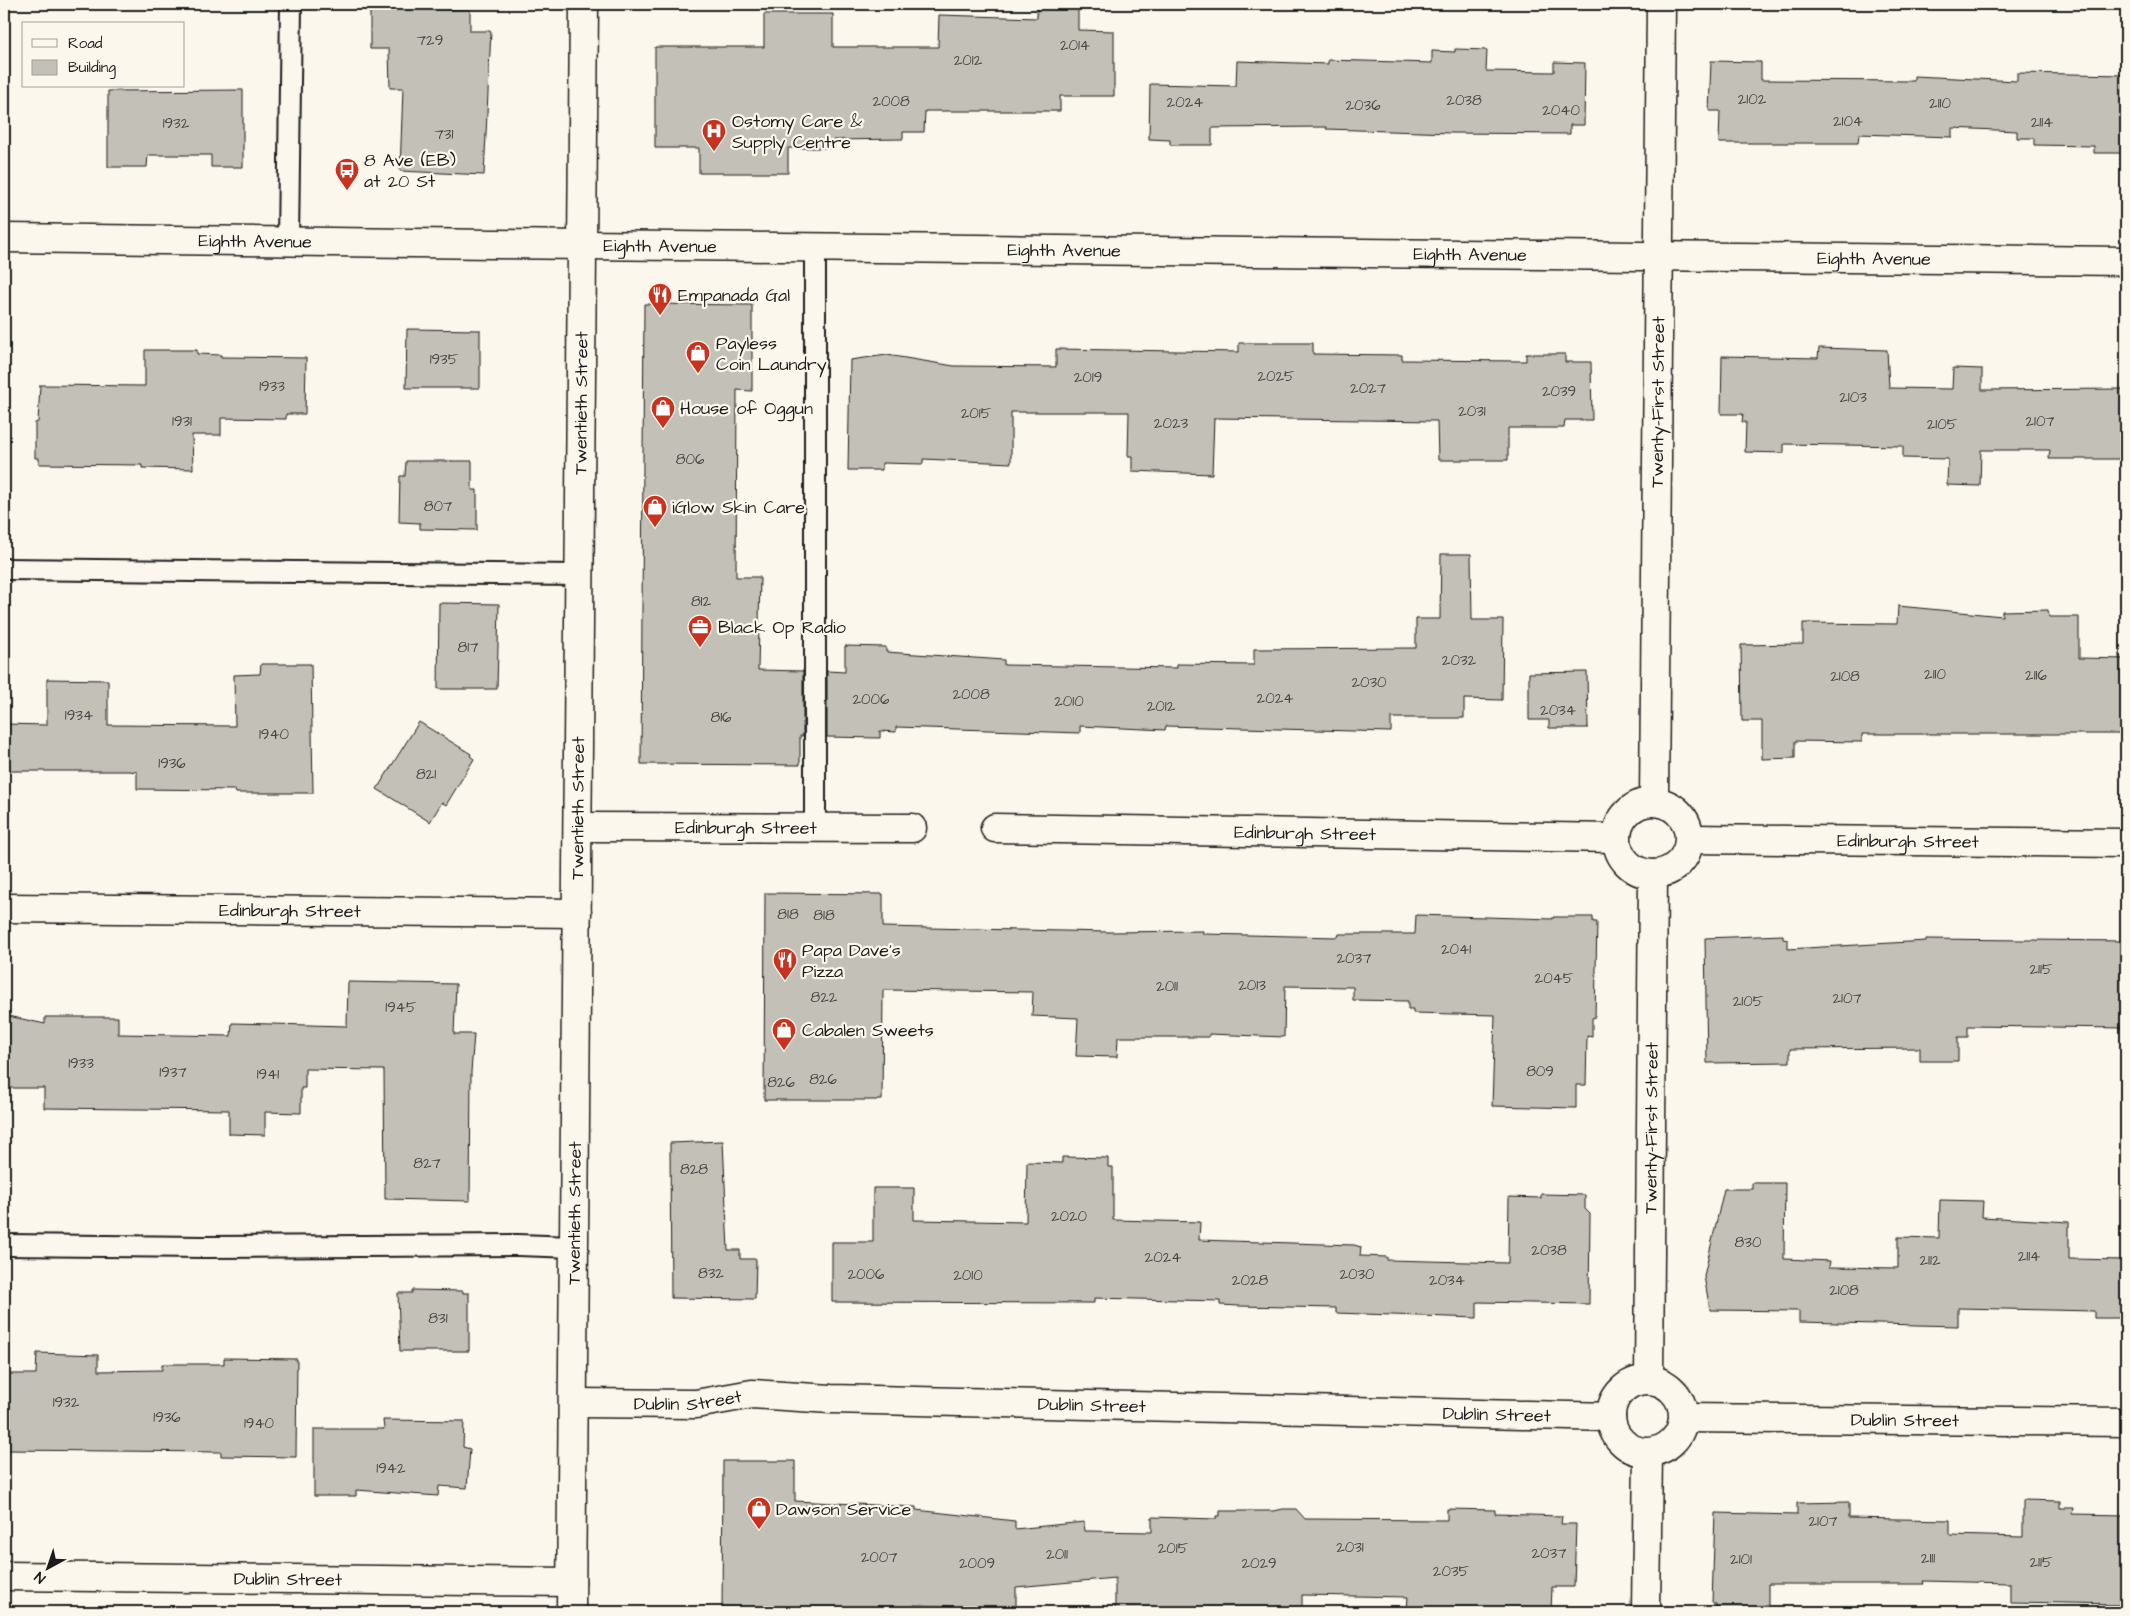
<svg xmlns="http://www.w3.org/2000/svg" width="2130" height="1616" viewBox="0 0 2130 1616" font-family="'Architects Daughter',sans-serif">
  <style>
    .water { fill: #afaca5; stroke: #74726e }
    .building { fill: #c3c0b8; stroke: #1c1c1c }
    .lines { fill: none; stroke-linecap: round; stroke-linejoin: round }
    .lane-casing { stroke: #1c1c1c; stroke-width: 24 }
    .street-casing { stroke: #1c1c1c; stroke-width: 31 }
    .secondary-casing { stroke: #1c1c1c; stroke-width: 31 }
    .lane { stroke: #fbf7ec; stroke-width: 20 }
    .street { stroke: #fbf7ec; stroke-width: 28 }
    .secondary { stroke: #fbf7ec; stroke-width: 28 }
    .labels { text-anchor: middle; stroke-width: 4.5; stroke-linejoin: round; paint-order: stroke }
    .number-label { font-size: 15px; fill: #464543 }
    .poi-label { font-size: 18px; fill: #1c1c1c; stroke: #fbf7ec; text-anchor: start }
    .street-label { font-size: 18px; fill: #1c1c1c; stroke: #fbf7ec }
  </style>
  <rect width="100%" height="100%" fill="#fbf7ec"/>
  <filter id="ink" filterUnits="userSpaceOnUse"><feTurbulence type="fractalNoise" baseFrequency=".02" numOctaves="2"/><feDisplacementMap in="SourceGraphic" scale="10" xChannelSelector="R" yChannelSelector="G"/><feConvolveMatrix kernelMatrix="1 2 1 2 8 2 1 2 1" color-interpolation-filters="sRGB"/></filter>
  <g filter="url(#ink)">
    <path class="water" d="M4,1316H8V1348H4Z"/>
    <path class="building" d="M1037,4H1078V30L1114,31V96H1060V111H925L924,132H903V139L834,140V148H788V173H699V148H655V47H764V14H833V47H938L939,15L1037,18Z
      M470,9V31H491L484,175L400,171L403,88H390L389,49H370V10Z
      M1455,49L1487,50L1486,71L1554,72V62L1585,63L1584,125H1570V134L1452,133L1326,129L1327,127L1212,128V145H1170V140L1149,139L1150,84L1236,86L1237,61L1328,64V60L1432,63V51L1455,52Z
      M1711,61L1761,62V80L1914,81V76L2017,81V73L2126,75V153H2094V146L2034,145V138H2017V131L1952,128V137L1859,134L1858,143H1719L1720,111H1709Z
      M243,90V167H211V155H148L147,167H108V91Z
      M644,304L752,305V391L737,390L736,577H760L758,670L803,671V736H800V765L641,764Z
      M407,329L480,330V388H406Z
      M1239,343H1313V354L1402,355V360L1526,361V354H1565V362H1591L1592,420H1565L1564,428H1508V460H1438L1437,421L1214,418L1212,474L1132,471V456H1128L1129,412H1011V463L923,459V464L882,463V470H848L850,360L887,355L954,366L1056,367V349L1239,352Z
      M1819,348L1887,350L1889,388L1952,389L1953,368L1982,369V390L2126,389V459H2049L2050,450H1981L1980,486L1947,485L1948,459L1903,458V446L1784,444V453L1745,452L1746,422H1742L1743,414H1721L1722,356L1818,358Z
      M145,350H197V354L221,355V357L306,358L305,414H286V419L221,418V435H192L193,469L142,468V465L39,464V458H35V423L38,422L40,385L145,386Z
      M406,461H472V490H477V530L420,529V523L399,522L400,476H405Z
      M1441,554H1471L1472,620H1503L1502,700L1464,699V718H1391V732L1166,726L1165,730L1080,726V733L896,727V732L880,731V738L827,737V671L845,672V646L886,647V652L1004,660V665L1177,668V664L1254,665V649L1416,648V619H1440Z
      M439,603L499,604L497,689H438Z
      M1898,606L2002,616V611L2048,610L2049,617H2079V658L2126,659V734H1862V742L1795,741V758L1762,759V721H1742L1741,645L1803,644V623L1897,624Z
      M261,664H311L313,793H236L235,790L137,789V772L130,771H4V724L47,725V679L108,680V725L235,726L234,675L260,674Z
      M1587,672L1588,728H1549V720H1529V673Z
      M419,722L471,754L470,756L474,759L446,805L442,802L430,822L377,789Z
      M765,893L883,894V927L1108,932L1203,931V934L1338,937L1339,934H1415L1416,915L1553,919V917H1593V922H1597L1595,1017L1592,1018V1037L1587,1036L1586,1085H1576V1108L1492,1106L1495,1015L1413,1013V1009H1408V1001L1353,1000V987L1285,986L1284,1037L1209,1034V1037H1118L1117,1057L1076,1056L1078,1018L1032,1016L1033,992L883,990L882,1100H764Z
      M1783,935V939L1788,940V949L1926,941V939L2126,941V1028L1968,1026V1037H1958V1061H1920V1048L1790,1049V1062L1707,1063L1705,938Z
      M348,982L456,984L454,1034H474L471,1072L470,1201L385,1199L384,1070L305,1069V1088H301V1113L265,1112V1135L229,1134V1110L44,1108V1088H4V1015L45,1024V1017H118V1034L231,1036L232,1023L347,1026Z
      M723,1141L728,1250H740V1259H756L755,1299L671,1298L670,1143Z
      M1062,1157L1108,1158V1167H1113V1220L1200,1222L1199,1240L1354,1245L1361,1247L1360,1256L1387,1257V1260L1508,1263L1509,1197L1541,1198V1194L1585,1195V1209L1590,1214L1589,1304L1477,1302V1318L1336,1313V1308L1240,1306L1220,1305V1301L1094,1298V1303L832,1302V1242H873V1188H914V1220L1026,1222L1027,1162L1062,1163Z
      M1752,1183H1785L1784,1259L1830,1261L1829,1267L1898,1268V1237L1939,1238L1940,1200L1983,1201L1982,1217L2069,1222V1259L2126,1260V1318H2094V1311L1958,1308V1326L1799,1322V1311L1710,1310L1704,1276L1724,1189H1752Z
      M412,1290L463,1291V1293H469V1351H400L398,1293H412Z
      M37,1353L98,1355V1371L162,1370V1364H224V1358L297,1359L296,1457L221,1456V1452L4,1450V1374H36Z
      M383,1420L464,1421L463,1447L470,1449L467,1488L439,1486L438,1496L356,1490V1496H314V1429H384Z
      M723,1461H795V1501L916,1507V1510L1015,1521V1529L1084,1522L1085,1531L1152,1532V1517L1216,1519V1516H1220V1511H1274L1283,1509H1296L1305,1519L1447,1520V1509L1495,1510V1514L1562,1516L1561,1524H1576L1574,1587H1552L1551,1612H1407L1408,1597L1302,1595V1611L1115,1612V1578L1016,1587V1609L914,1605V1608H781V1612H722Z
      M2023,1500L2060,1501V1508H2073L2072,1514L2126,1515V1604L2010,1602V1583L1923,1581L1924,1584H1768V1605H1764V1612H1716V1604L1712,1603L1715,1513L1797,1515V1503L1849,1502V1518L1950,1520V1535L2023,1537Z"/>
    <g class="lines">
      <defs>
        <path id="lane" d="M288,242L291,4
          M815,247V827
          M4,569L580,575
          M4,1245L204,1247L518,1245L574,1247"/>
        <g id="street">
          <path id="s1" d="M582,245L2126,261"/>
          <path id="s2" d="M1654,801L1661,4"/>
          <circle cx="1653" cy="838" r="36"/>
          <path id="s3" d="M578,827L912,828"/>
          <path id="s4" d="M995,828L1615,838"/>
          <path id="s5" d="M1690,839L2126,843"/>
          <path id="s6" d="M4,908L577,913"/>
          <circle cx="1647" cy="1416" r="36"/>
          <path id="s7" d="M1649,1380L1653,874"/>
          <path id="s8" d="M574,1403L696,1404L752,1394L831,1399L1611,1417"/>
          <path id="s9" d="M1684,1418L2126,1422"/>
          <path id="s10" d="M4,1576L571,1582"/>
          <path d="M1646,1612L1648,1453"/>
        </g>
        <g id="secondary">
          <path id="s11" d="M4,238L582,245"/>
          <path id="s12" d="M571,1612L584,4"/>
        </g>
      </defs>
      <use href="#lane" class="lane-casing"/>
      <use href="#street" class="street-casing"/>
      <use href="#secondary" class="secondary-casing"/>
      <use href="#lane" class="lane"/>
      <use href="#street" class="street"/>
      <use href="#secondary" class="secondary"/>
    </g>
  </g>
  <defs>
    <symbol id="hospital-pin" viewBox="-11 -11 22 30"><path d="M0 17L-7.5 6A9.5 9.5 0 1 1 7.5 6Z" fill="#c8321e" stroke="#fbf7ec"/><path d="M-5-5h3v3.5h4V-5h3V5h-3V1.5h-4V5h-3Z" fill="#fff"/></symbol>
    <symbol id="bus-pin" viewBox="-11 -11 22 30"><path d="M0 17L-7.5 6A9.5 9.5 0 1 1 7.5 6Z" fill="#c8321e" stroke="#fbf7ec"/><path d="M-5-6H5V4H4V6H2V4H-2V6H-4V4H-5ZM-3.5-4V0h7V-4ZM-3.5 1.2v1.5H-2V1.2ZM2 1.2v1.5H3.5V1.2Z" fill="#fff"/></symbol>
    <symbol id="restaurant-pin" viewBox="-11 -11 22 30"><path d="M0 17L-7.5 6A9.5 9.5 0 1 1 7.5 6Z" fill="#c8321e" stroke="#fbf7ec"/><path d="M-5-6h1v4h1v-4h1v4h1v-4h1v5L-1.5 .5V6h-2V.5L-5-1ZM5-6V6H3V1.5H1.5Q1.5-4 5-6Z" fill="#fff"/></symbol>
    <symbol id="shop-pin" viewBox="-11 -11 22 30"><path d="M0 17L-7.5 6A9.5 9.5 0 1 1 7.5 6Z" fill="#c8321e" stroke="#fbf7ec"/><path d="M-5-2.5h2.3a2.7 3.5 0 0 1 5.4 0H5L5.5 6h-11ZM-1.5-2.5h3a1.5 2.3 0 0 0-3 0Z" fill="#fff"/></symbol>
    <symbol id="office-pin" viewBox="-11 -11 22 30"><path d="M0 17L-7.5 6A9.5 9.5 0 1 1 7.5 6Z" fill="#c8321e" stroke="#fbf7ec"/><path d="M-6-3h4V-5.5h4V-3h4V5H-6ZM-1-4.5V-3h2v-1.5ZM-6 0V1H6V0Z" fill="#fff"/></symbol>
  </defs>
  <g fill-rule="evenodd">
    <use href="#hospital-pin" x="700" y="117" width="28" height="38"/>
    <use href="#bus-pin" x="333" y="156" width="28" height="38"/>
    <use href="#restaurant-pin" x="646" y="281" width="28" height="38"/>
    <use href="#shop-pin" x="684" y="339" width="28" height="38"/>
    <use href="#shop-pin" x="649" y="394" width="28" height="38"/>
    <use href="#shop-pin" x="641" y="493" width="28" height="38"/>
    <use href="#office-pin" x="686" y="613" width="28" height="38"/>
    <use href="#restaurant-pin" x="771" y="946" width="28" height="38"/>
    <use href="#shop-pin" x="770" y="1016" width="28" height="38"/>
    <use href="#shop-pin" x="745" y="1495" width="28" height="38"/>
  </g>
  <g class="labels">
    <g class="number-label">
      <text x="430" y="45">729</text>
      <text x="1075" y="50">2014</text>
      <text x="968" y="65">2012</text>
      <text x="1752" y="104">2102</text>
      <text x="1464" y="105">2038</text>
      <text x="891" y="106">2008</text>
      <text x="1185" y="107">2024</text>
      <text x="1940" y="108">2110</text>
      <text x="1363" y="110">2036</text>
      <text x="1561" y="115">2040</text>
      <text x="1848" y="126">2104</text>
      <text x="2042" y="127">2114</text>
      <text x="176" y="128">1932</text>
      <text x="444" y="139">731</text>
      <text x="444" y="364">1935</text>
      <text x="1276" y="381">2025</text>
      <text x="1088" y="382">2019</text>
      <text x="272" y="391">1933</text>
      <text x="1368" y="393">2027</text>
      <text x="1559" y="396">2039</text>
      <text x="1853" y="402">2103</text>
      <text x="1472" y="416">2031</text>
      <text x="976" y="418">2015</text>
      <text x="182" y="426">1931</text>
      <text x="2040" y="426">2107</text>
      <text x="1171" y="428">2023</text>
      <text x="1942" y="429">2105</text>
      <text x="690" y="464">806</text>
      <text x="438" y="511">807</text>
      <text x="701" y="606">812</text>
      <text x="468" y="652">817</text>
      <text x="1459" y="665">2032</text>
      <text x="1935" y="679">2110</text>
      <text x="2036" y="680">2116</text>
      <text x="1845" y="681">2108</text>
      <text x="1369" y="687">2030</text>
      <text x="971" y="699">2008</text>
      <text x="1275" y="703">2024</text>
      <text x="871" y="704">2006</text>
      <text x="1069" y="706">2010</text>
      <text x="1161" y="711">2012</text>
      <text x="1558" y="715">2034</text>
      <text x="79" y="720">1934</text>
      <text x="721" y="722">816</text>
      <text x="274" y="739">1940</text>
      <text x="172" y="768">1936</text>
      <text x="426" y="779">821</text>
      <text x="788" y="919">818</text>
      <text x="824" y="920">818</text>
      <text x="1456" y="954">2041</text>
      <text x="1354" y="963">2037</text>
      <text x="2041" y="974">2115</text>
      <text x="1554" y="983">2045</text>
      <text x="1252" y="990">2013</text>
      <text x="1167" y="991">2011</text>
      <text x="824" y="1002">822</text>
      <text x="1847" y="1003">2107</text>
      <text x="1748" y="1006">2105</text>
      <text x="401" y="1012">1945</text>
      <text x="81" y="1068">1933</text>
      <text x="1540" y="1076">809</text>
      <text x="173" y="1077">1937</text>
      <text x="268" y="1079">1941</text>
      <text x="823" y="1084">826</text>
      <text x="781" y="1087">826</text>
      <text x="427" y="1168">827</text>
      <text x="694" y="1174">828</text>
      <text x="1069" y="1221">2020</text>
      <text x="1748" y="1247">830</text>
      <text x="1549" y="1255">2038</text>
      <text x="2029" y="1261">2114</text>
      <text x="1163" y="1262">2024</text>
      <text x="1930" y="1265">2112</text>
      <text x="711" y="1278">832</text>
      <text x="866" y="1279">2006</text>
      <text x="1357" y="1279">2030</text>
      <text x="968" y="1280">2010</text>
      <text x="1250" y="1285">2028</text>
      <text x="1447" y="1285">2034</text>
      <text x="1844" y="1295">2108</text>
      <text x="438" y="1323">831</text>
      <text x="66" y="1407">1932</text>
      <text x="167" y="1422">1936</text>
      <text x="259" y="1428">1940</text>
      <text x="391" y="1473">1942</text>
      <text x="1823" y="1526">2107</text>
      <text x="1350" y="1552">2031</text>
      <text x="1173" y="1553">2015</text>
      <text x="1549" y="1558">2037</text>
      <text x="1057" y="1559">2011</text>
      <text x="879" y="1562">2007</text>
      <text x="1928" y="1563">2111</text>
      <text x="1741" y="1564">2101</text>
      <text x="2041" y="1567">2115</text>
      <text x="977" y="1568">2009</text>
      <text x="1259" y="1568">2029</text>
      <text x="1451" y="1576">2035</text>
    </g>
    <g class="poi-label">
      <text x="732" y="127">Ostomy Care &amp;<tspan x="732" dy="21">Supply Centre</tspan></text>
      <text x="364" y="166">8 Ave (EB)<tspan x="364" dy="21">at 20 St</tspan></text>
      <text x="678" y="301">Empanada Gal</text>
      <text x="716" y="349">Payless<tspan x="716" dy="21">Coin Laundry</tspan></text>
      <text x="680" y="414">House of Oggun</text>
      <text x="672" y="513">iGlow Skin Care</text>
      <text x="718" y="633">Black Op Radio</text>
      <text x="802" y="956">Papa Dave's<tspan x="802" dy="21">Pizza</tspan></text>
      <text x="802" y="1036">Cabalen Sweets</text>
      <text x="776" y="1515">Dawson Service</text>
    </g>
    <g class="street-label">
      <text dy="6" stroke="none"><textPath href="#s11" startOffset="251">Eighth Avenue</textPath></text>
      <text dy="6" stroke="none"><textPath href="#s1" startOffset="78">Eighth Avenue</textPath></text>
      <text dy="6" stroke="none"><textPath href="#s1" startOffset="482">Eighth Avenue</textPath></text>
      <text dy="6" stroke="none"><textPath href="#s1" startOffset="888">Eighth Avenue</textPath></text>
      <text dy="6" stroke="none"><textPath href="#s1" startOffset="1292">Eighth Avenue</textPath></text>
      <text dy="6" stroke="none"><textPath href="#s12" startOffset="1209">Twentieth Street</textPath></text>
      <text dy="6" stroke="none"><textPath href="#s2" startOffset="399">Twenty-First Street</textPath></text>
      <text dy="6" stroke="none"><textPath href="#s12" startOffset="804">Twentieth Street</textPath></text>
      <text dy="6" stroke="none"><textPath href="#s3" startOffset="168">Edinburgh Street</textPath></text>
      <text dy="6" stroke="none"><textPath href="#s4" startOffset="310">Edinburgh Street</textPath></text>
      <text dy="6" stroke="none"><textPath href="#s5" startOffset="218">Edinburgh Street</textPath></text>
      <text dy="6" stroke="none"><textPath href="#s6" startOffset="286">Edinburgh Street</textPath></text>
      <text dy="6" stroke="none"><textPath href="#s7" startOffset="252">Twenty-First Street</textPath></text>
      <text dy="6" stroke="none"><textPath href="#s12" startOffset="399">Twentieth Street</textPath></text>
      <text dy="6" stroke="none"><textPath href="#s8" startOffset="114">Dublin Street</textPath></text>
      <text dy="6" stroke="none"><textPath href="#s8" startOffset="519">Dublin Street</textPath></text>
      <text dy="6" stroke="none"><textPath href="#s8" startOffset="924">Dublin Street</textPath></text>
      <text dy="6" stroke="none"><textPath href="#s9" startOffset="221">Dublin Street</textPath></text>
      <text dy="6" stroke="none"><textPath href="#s10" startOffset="284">Dublin Street</textPath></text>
    </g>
  </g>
  <rect width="2130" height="1616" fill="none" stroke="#fbf7ec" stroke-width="20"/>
  <rect x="10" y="10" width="2110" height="1596" fill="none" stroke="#1c1c1c" stroke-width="2" filter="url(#ink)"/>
  <rect x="22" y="22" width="162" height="65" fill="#fbf7ec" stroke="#a29f99"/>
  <rect x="32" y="39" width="25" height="8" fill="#fbf7ec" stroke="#a29f99"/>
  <text x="68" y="48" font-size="15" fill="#1c1c1c">Road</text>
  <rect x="32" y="60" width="25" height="15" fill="#c3c0b8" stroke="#a29f99"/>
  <text x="68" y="72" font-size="15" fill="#1c1c1c">Building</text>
  <g transform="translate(48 1568) rotate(220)" stroke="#fbf7ec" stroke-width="4" paint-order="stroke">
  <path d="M0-4L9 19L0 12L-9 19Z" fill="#1c1c1c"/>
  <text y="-8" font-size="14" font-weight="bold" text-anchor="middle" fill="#1c1c1c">N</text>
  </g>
</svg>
